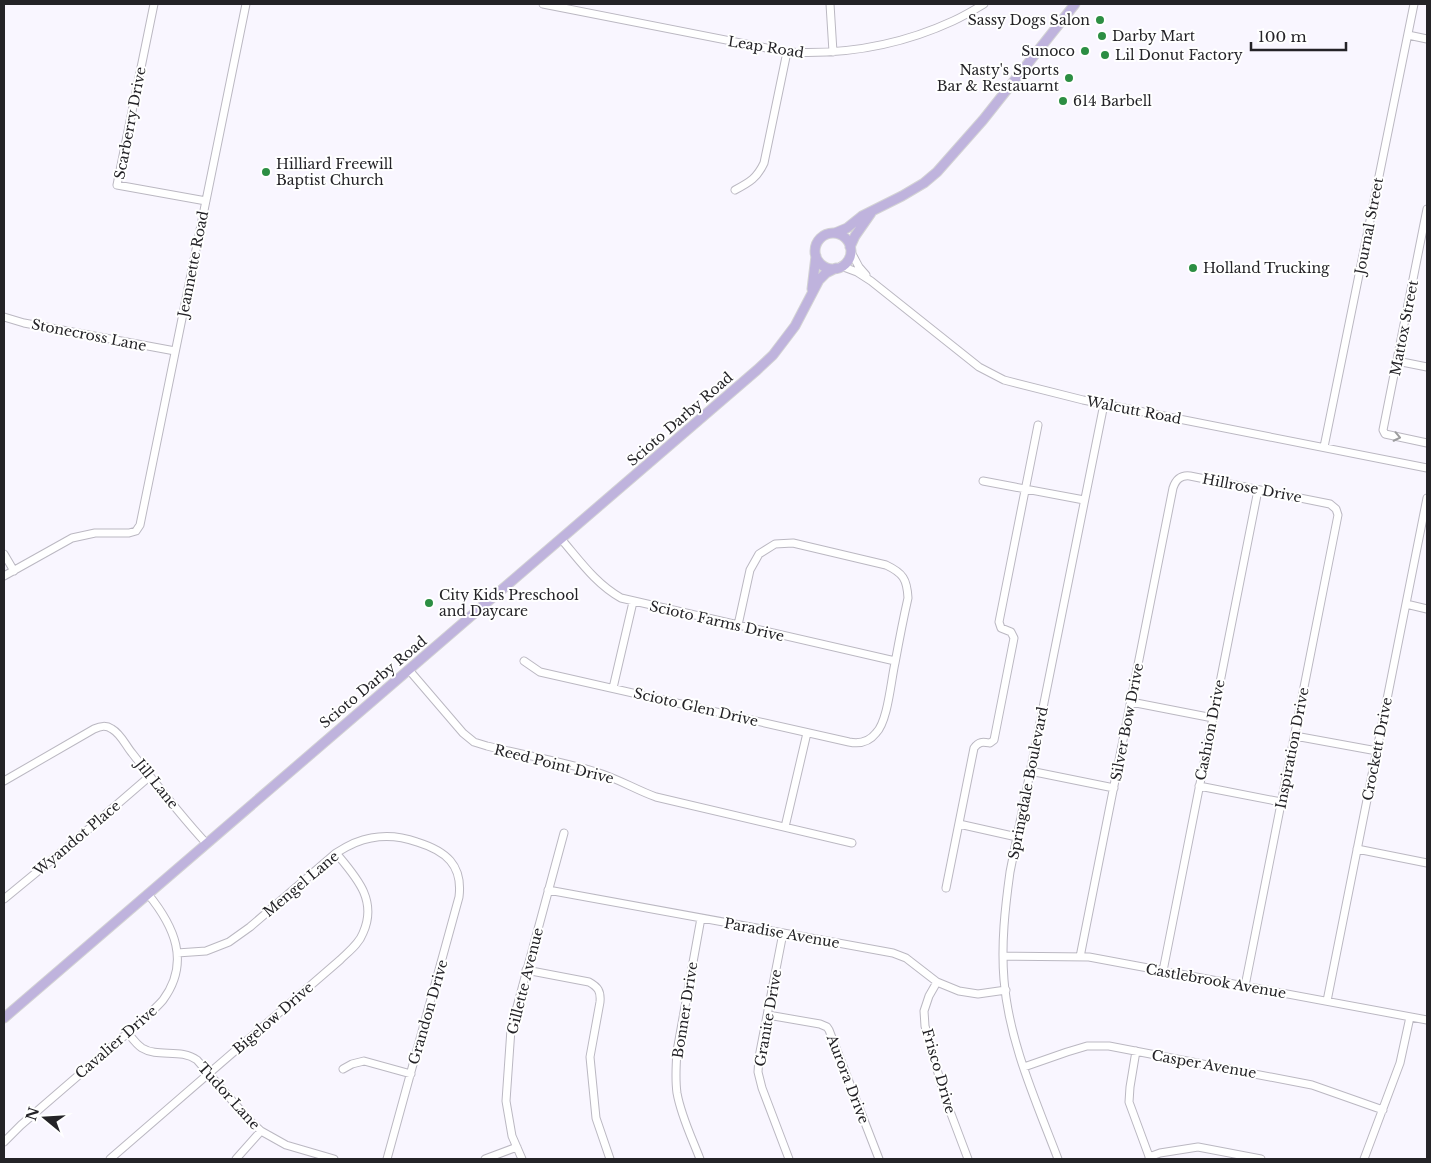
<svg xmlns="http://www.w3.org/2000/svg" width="1431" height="1163" viewBox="0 0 1431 1163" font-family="'Libre Baskerville',serif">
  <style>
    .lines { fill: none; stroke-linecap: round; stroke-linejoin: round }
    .minor-casing { stroke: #bbb8c2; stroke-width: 9 }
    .major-casing { stroke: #d3d3d4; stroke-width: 11 }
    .minor { stroke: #fff; stroke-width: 7 }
    .major { stroke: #bfb3dd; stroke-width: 9 }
    .oneway { stroke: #9c9c9e }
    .poi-dot { fill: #2c8e43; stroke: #fff; stroke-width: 2 }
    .labels { text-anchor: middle; stroke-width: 4; stroke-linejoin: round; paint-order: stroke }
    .poi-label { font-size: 14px; fill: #242327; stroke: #fff; text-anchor: start }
    .street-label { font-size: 14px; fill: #242327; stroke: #fff }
  </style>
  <rect width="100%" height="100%" fill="#f9f6ff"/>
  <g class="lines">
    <defs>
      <path id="minor" d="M154,4L117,185L206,201
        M543,4L787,52C844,55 901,45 953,21C964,16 974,10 984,4
        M830,4L833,52
        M1408,35L1427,39
        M735,190C750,182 757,178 764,163L787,52
        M1427,209L1383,430L1385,434L1427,443
        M851,252L859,267L866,275
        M841,266L857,272L871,281L979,367L1004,380L1083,400L1427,468
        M4,317L24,323L175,351
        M1397,361L1427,367
        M1324,447L1414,4
        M983,481L1084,500
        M562,540C580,561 596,584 621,598L895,661
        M4,554L14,571
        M4,576L72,538L95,533H129L136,531L140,525L246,4
        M1406,604L1427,609
        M524,661L540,672L849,742C859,744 869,742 876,733C888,721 891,680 895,663C899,641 903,620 908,598C907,579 903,573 886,565L793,543L775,544L759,554L750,570L738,625
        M409,670L463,733L474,742L487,746C523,755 561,761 596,772C617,778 636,790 656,797L852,843
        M613,688L633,602
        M1131,702L1213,718
        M1295,736L1377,751
        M1030,771L1114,788
        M4,781L94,729C101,726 106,725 112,729C121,734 126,746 132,753C156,784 180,815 206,843
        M1199,786L1281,802
        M959,824L1017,837
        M785,827L807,733
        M1357,849L1427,863
        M946,888L974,748C979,741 983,742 990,743L994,740L1014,638L1011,632L1001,628L999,622L1038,425
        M548,890L893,953L906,958L937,982L959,991L978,994L1006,990
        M4,899L77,839L150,776
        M783,933L759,1057L758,1072L762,1088L789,1159
        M177,953L206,951L229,942L250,927L336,853C347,846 358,840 371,838C386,835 403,837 417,842C446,851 463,865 459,897L387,1159
        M1003,956L1089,957L1427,1020
        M1080,957L1173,488C1176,479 1181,475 1190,476L1330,504L1336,509L1338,515L1245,986
        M526,970L589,982C598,987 601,991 600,1002L590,1057L596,1118L610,1159
        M1163,971L1258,490
        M937,982L929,996L924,1011L925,1026L945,1098L968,1159
        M1327,1001L1427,498
        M768,1015L820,1024L827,1027L829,1030L879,1159
        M128,1033C132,1038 136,1044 142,1048C158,1058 181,1048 197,1060L249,1120L261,1131L286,1145L334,1159
        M1136,1051L1130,1087L1129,1102L1150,1159
        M1024,1067L1067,1052L1087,1046H1109L1312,1085L1383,1110
        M343,1069L352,1064L364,1061L411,1074
        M4,1142L21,1125L146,1017C152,1011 158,1006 163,1000C191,962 174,926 148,894
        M1149,1157L1160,1153L1198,1147L1261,1159
        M110,1159L340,960C348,952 359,944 363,933C378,900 356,877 336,853
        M236,1159L261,1131
        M485,1159L517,1147
        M522,1159L512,1136L506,1101L511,1029L564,833
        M700,1159C692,1138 681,1116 677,1093C675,1079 676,1065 677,1051L701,918
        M1058,1159C1036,1101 1009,1042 1004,980C1001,944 1005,908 1010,872L1104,404
        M1364,1159L1400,1063L1410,1017"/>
      <path id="major" d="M835,233L847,228L862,216L902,196L924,183L937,172L983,120L1075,4
        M815 251a18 18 0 1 1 36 0a18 18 0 1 1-36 0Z
        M850,247L855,236L871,213
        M812,289L816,256
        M4,1018C254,801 507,587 757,370L773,355L795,326L819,280L826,273L836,268"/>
    </defs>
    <use href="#minor" class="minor-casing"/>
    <use href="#major" class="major-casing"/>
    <use href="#minor" class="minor"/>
    <use href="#major" class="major"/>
  </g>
  <defs><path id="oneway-chevron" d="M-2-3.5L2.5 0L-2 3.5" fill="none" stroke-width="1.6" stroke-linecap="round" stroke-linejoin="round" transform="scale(1.25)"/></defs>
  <use class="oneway" href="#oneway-chevron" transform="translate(1397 437) rotate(12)"/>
  <g class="poi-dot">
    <circle cx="1100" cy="20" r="5"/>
    <circle cx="1102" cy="36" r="5"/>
    <circle cx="1085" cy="51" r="5"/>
    <circle cx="1105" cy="55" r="5"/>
    <circle cx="1069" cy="78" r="5"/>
    <circle cx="1063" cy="101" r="5"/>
    <circle cx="266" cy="172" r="5"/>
    <circle cx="1193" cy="268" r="5"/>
    <circle cx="429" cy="603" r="5"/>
  </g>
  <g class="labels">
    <g class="poi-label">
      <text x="1090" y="25" text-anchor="end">Sassy Dogs Salon</text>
      <text x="1112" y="41">Darby Mart</text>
      <text x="1075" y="56" text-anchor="end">Sunoco</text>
      <text x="1115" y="60">Lil Donut Factory</text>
      <text x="1059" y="75" text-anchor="end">Nasty's Sports<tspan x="1059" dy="16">Bar &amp; Restauarnt</tspan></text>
      <text x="1073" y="106">614 Barbell</text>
      <text x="276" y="169">Hilliard Freewill<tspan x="276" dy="16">Baptist Church</tspan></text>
      <text x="1203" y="273">Holland Trucking</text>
      <text x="439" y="600">City Kids Preschool<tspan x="439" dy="16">and Daycare</tspan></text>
    </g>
    <g class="street-label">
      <text transform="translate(766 47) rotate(9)" y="5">Leap Road</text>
      <text transform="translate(130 123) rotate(-79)" y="5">Scarberry Drive</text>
      <text transform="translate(1369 226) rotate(-79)" y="5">Journal Street</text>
      <text transform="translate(193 264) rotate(-79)" y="5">Jeannette Road</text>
      <text transform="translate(1404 328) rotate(-79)" y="5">Mattox Street</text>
      <text transform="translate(89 335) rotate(11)" y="5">Stonecross Lane</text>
      <text transform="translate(1134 410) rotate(11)" y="5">Walcutt Road</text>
      <text transform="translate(680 419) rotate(-41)" y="5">Scioto Darby Road</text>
      <text transform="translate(1252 488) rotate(11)" y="5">Hillrose Drive</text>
      <text transform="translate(717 621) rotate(13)" y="5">Scioto Farms Drive</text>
      <text transform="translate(373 682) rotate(-40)" y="5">Scioto Darby Road</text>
      <text transform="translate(696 707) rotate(13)" y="5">Scioto Glen Drive</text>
      <text transform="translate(1127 722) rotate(-79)" y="5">Silver Bow Drive</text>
      <text transform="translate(1210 730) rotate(-79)" y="5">Cashion Drive</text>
      <text transform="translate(1292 748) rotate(-79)" y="5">Inspiration Drive</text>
      <text transform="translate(1377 749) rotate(-79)" y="5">Crockett Drive</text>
      <text transform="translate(554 764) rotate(14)" y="5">Reed Point Drive</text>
      <text transform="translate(1028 783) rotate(-79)" y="5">Springdale Boulevard</text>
      <text transform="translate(157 784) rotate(51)" y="5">Jill Lane</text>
      <text transform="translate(77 838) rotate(-40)" y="5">Wyandot Place</text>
      <text transform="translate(301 884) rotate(-40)" y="5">Mengel Lane</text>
      <text transform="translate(782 933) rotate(10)" y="5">Paradise Avenue</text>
      <text transform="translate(525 981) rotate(-76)" y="5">Gillette Avenue</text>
      <text transform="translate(1216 981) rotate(10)" y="5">Castlebrook Avenue</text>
      <text transform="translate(685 1010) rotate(-81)" y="5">Bonner Drive</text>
      <text transform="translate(428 1012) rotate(-74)" y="5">Grandon Drive</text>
      <text transform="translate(273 1018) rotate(-41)" y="5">Bigelow Drive</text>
      <text transform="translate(768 1018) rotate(-80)" y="5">Granite Drive</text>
      <text transform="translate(116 1042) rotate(-41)" y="5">Cavalier Drive</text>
      <text transform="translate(1204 1064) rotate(10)" y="5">Casper Avenue</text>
      <text transform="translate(939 1071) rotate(74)" y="5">Frisco Drive</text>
      <text transform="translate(848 1079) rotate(69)" y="5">Aurora Drive</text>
      <text transform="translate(229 1096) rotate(48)" y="5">Tudor Lane</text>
    </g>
  </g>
  <rect width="1431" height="1163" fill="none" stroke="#242327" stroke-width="10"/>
  <g transform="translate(45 1118) rotate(288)" stroke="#ffffff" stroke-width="4" paint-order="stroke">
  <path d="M0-4L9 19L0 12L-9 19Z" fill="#242327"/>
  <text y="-8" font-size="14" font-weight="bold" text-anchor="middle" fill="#242327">N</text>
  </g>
  <path d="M1251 42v8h95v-8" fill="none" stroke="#242327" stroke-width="2.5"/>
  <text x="1258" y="42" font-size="15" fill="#242327" stroke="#ffffff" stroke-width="4" paint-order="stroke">100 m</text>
</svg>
